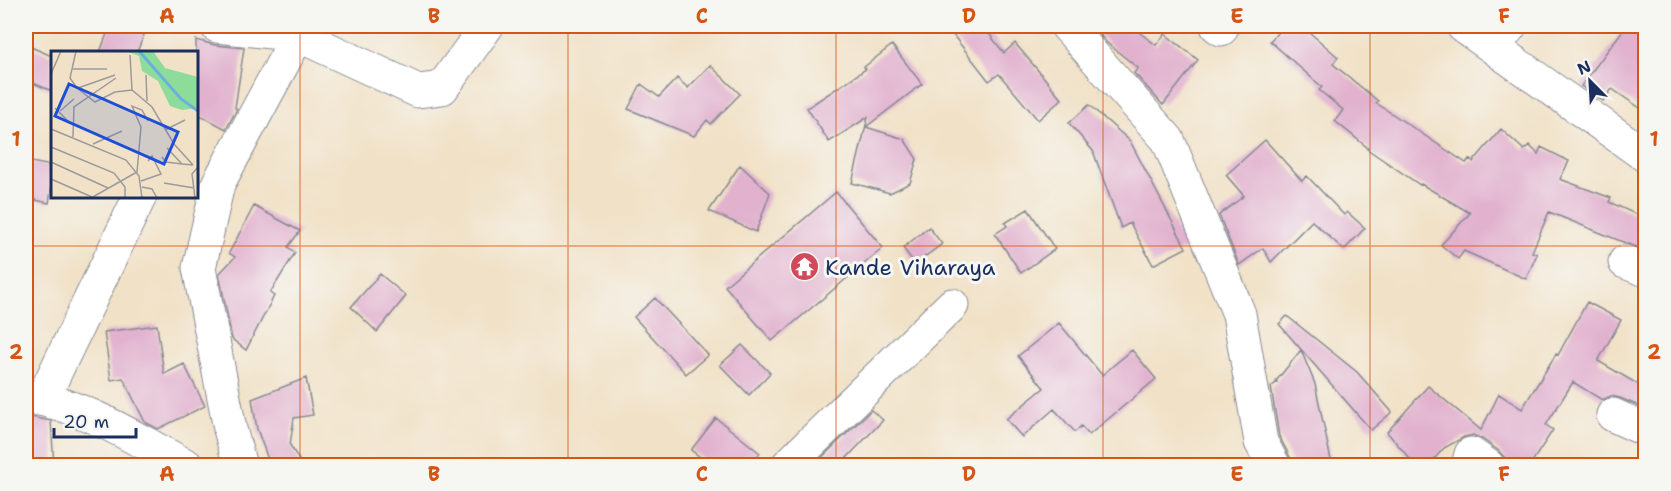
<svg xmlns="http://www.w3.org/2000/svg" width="1671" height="491" viewBox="0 0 1671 491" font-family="'Shantell Sans',sans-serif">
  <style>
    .building { fill: #e1b1ce }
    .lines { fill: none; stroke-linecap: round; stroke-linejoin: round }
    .minor-casing { stroke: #868892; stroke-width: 35 }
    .minor { stroke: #fff; stroke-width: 33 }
    .grid { fill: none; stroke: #d45514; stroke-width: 1.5; stroke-opacity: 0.55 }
    .labels { text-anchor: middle; stroke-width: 6; stroke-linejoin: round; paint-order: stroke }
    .poi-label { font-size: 22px; fill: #1b2f5e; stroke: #f6f6f2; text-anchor: start }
    .inset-river { fill: none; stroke: #68b0e0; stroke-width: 3 }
    .inset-road { fill: none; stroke: #9b9a9c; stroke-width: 1.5 }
    .view { fill: #1d4ed8; fill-opacity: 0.15; stroke: #1d4ed8; stroke-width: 3 }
    .inset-edge { fill: none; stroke: #1b2f5e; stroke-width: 3 }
    .neatline { fill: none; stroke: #d45514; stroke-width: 2 }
    .grid-label { font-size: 20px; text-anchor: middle; font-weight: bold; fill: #d45514 }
  </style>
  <rect width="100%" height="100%" fill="#f6f6f2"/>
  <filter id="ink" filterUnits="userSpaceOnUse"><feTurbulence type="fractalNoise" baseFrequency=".0167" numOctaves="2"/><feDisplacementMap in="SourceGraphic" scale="12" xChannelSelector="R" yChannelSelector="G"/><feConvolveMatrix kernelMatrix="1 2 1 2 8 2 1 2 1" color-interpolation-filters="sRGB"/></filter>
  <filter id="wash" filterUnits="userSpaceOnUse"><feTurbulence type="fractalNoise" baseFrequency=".008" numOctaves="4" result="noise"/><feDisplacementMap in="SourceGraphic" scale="24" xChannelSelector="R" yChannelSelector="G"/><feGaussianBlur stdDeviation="1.35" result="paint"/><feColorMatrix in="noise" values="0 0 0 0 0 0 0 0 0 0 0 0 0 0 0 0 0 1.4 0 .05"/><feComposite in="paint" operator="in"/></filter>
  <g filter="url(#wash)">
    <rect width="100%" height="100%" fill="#f1e1c6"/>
    <g id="blocks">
      <path class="building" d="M110,26H128L145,32L137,52H100Z
        M946,26H983L1004,53L1015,43L1062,99L1038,120L999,74L989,81Z
        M1092,26H1131L1156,45L1165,34L1198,60L1163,105L1134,73L1138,68L1107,43Z
        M1284,26H1302L1338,57L1333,64L1378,101L1376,103L1466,163L1469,159L1473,162L1501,129L1524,150L1529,145L1538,154L1541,147L1569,161L1560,179L1611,198L1609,202L1646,219V250L1628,244L1549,212L1532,252L1537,254L1526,279L1464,251L1458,259L1441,245L1470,213L1421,184L1420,185L1367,149L1368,148L1335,121L1343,110L1319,90L1322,87L1270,41Z
        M1626,26H1630L1646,37V112L1612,89L1603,101L1581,86Z
        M196,40L215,45L244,48L235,108L237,109L226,129L196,113Z
        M26,45L52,56V91L26,80Z
        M892,45L922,84L866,127L904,139L917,159L910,183L890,193L852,183L868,117L829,142L807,108L866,69L864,67Z
        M710,65L740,94L711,124L707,120L694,136L628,109L641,84L659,97L677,78L688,88Z
        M1089,105L1130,141L1186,248L1153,265L1130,223L1121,228L1093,151L1069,123Z
        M1265,140L1302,181L1307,176L1344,215L1347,212L1365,228L1344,250L1312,221L1271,262L1263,248L1239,265L1219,215L1244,196L1226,175Z
        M26,161L52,166V185L49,203L26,198Z
        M740,165L770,193L756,232L709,211Z
        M836,192L883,248L772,341L725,286Z
        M254,206L300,231L288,247L295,253L270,293L274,296L246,350L232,339L219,274L235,257L229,253Z
        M1028,209L1055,249L1021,273L995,234L1007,226L1005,223Z
        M929,227L942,244L915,264L903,248Z
        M380,274L406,296L377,332L351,307Z
        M655,298L708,355L686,374L634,317Z
        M1587,302L1621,320L1598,361L1646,389V409L1620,398L1611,396L1602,400L1573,382L1546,425L1553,430L1530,465H1506L1505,458L1499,451L1482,439L1473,435L1464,437L1444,448L1429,465H1415L1387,432L1428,386L1481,430L1499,394L1522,409L1556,354L1558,355Z
        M1287,316L1357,372L1392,412L1371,430L1279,324Z
        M1059,323L1102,375L1132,350L1156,379L1089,435L1081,426L1075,432L1054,409L1022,437L1006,419L1044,388L1018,356Z
        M157,325L164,374L184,364L205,406L158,429L145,422L123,378L111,380L104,332Z
        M742,345L770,373L749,395L720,365Z
        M1301,350L1315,384L1332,465H1293L1290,457L1279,436L1271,387L1277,382L1276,381Z
        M306,378L313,415L294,418L290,445L302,465H270L257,429L252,399Z
        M871,410L883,420L840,465H814Z
        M26,416L51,421L54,465H26Z
        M716,418L760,453L750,465H711L691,450Z"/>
    </g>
  </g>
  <g filter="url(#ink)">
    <use href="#blocks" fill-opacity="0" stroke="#868892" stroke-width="1.5"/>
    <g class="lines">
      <defs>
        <path id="minor" d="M217,26L298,35L418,91L442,88L487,26
          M1067,26L1168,140L1239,314L1261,442L1274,466
          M1217,26L1221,29
          M1463,26L1646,156
          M1493,47L1510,26
          M1625,262L1646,270
          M26,397C79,402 139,441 187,466
          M43,398L140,196
          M1613,415L1646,430
          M240,466L230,429L199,268L218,184L298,35L306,26
          M787,466L952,305
          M1468,466L1471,454L1488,466"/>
      </defs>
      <use href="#minor" class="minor-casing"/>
      <use href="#minor" class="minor"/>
    </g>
  </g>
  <path class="grid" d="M300,26V466M568,26V466M836,26V466M1103,26V466M1370,26V466M26,246H1646"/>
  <defs>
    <symbol id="temple-disc" viewBox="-11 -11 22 22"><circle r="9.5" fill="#d1495b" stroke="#f6f6f2"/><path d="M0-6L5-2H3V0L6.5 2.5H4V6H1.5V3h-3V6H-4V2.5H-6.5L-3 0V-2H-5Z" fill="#fff"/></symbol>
  </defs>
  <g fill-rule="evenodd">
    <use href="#temple-disc" x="788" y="250" width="33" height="33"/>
  </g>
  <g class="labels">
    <g class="poi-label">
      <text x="825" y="275">Kande Viharaya</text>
    </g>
  </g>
  <g transform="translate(51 51)">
    <rect width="147" height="147" fill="#f1e1c6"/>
    <path d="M75,0H102L114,17L147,26V57L131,59L119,55L107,30L91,20L88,5Z" fill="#8edc9a"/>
    <path class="inset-river" d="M88,0L130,48L147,60"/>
    <path class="inset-road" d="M25,0L19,27L26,37L44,51L64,41L81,39L101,56L123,93L142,114M79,4L81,39M22,18H56M0,23L10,0M95,24L96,50M27,37L64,24M4,57L20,73M9,60L23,48M0,78L75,109L88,125L91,147M114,79L134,69M22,86L23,56L65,27M42,93L71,80M0,96L63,122L74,136V147M116,97L131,113L142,114M111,106L115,111L131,113M0,111L57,137M0,128L41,146M90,130L110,123L101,105L97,110M113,132L143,137M91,136L101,138L106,147M40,147L86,121L90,76L81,55L91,59L97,70M144,147L141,123L147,116"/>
    <path class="view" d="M18,33L127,81L113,113L4,65Z"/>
    <rect width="147" height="147" class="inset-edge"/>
  </g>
  <rect width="1671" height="491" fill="none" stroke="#f6f6f2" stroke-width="66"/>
  <g transform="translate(1590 81) rotate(336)" stroke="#f6f6f2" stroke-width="4.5" paint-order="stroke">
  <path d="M0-4.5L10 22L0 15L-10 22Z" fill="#1b2f5e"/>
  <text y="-9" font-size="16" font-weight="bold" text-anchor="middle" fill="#1b2f5e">N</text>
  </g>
  <path d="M54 428v9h82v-9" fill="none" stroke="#1b2f5e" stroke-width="3"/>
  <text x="63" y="428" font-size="18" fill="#1b2f5e" stroke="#f6f6f2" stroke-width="4.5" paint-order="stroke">20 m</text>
  <rect x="33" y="33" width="1605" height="425" class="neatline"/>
  <g class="grid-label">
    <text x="167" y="23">A</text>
    <text x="434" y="23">B</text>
    <text x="702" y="23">C</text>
    <text x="969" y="23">D</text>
    <text x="1237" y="23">E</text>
    <text x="1504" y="23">F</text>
    <text x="16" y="146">1</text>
    <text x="1654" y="146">1</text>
    <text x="16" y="359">2</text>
    <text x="1654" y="359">2</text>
    <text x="167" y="481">A</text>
    <text x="434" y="481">B</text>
    <text x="702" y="481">C</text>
    <text x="969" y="481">D</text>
    <text x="1237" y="481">E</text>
    <text x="1504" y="481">F</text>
  </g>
</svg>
